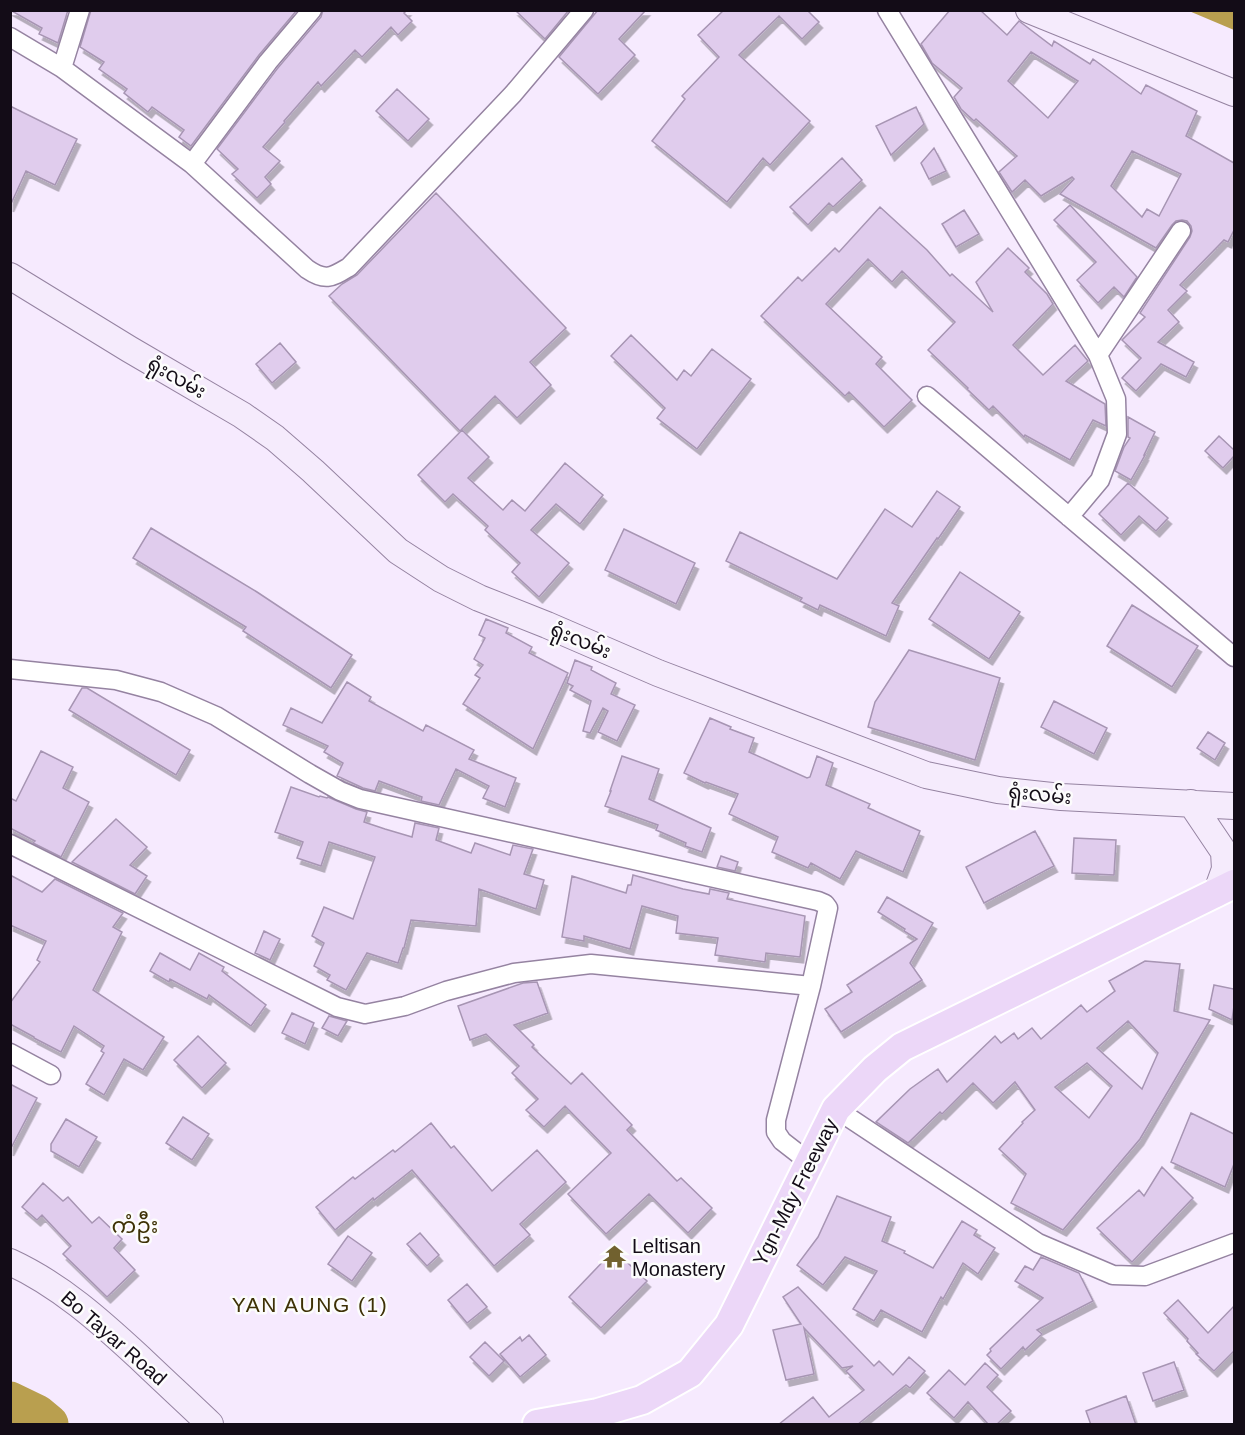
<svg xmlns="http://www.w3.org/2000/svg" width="1245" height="1435" viewBox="0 0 1245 1435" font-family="Arial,'Noto Sans Myanmar',sans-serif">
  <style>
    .water { fill: #b99f4f }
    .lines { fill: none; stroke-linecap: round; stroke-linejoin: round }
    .river { stroke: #b99f4f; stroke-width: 39 }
    .building { fill: #e0cced; stroke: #a795b3; stroke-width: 1.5; fill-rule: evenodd; filter: url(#shadow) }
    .street-casing { stroke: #9583a1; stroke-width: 21 }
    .secondary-casing { stroke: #9583a1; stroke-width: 28 }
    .primary-casing { stroke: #fff; stroke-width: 32 }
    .street { stroke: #fff; stroke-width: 18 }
    .secondary { stroke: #f5ebfc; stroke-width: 26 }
    .primary { stroke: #ecd7f8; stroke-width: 28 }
    .labels { text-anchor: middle; stroke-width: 5; stroke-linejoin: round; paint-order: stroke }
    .street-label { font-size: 20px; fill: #130c17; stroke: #fcfcfc }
    .poi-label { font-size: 20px; fill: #130c17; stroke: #fcfcfc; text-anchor: start }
    .neighbourhood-label { font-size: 21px; letter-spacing: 1.5px; fill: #3e3106; stroke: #fcfcfc }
    .quarter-label { font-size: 22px; fill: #3e3106; stroke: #fcfcfc }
  </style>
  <defs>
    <filter id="shadow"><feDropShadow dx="3.5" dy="6" stdDeviation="0" flood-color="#0004"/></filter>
  </defs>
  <rect width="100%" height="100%" fill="#f6eafe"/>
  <path class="water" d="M1189,11H1234V30Z"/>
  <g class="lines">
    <path class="river" d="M10,1401L37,1414L49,1424"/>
  </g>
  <path class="building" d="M10,10H68L58,43L39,34L42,28Z
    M91,10H297L259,55L191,146L179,137L184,130L152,107L148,112L124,93L127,89L99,69L104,62L80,47Z
    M323,10H407L404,13L412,21L398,35L391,27L362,57L355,50L321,86L318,82L298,105L284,121L285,122L263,147L280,161L265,177L271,184L257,198L232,174L238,169L217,149L277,69L321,17Z
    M515,10H569L545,39Z
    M598,10H646L619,39L635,55L598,94L559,57Z
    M724,10H807L819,22L802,39L779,16L739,55L810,121L770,165L763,158L727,202L652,141L685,99L682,96L719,57L698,35Z
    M950,10H980L1007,35L1019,21L1052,46L1054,41L1090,64L1093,59L1141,94L1146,85L1197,111L1186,136L1234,163V230L1228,242L1224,240L1180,285L1187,291L1168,310L1179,322L1158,342L1194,362L1186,377L1161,364L1136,391L1122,378L1141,358L1122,340L1145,317L1140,313L1190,237L1192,231L1191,226L1187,221L1182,220L1176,221L1172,225L1156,248L1060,194L1074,179L1072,177L1041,196L1025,180L1012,192L999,172L1017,156L976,119L974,121L961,109L954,97L962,88L932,63L921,44ZM1031,52L1078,81L1048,118L1008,81ZM1132,151L1181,174L1159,216L1147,209L1142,217L1111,186Z
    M397,89L429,119L408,141L376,111Z
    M10,106L77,139L55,185L26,171L10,206Z
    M916,107L924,124L891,155L876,126Z
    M934,148L946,171L929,179L921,163Z
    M842,158L862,180L833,207L829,203L808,225L790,207Z
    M436,193L566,328L530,362L551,385L517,418L495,396L460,431L329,296L342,284L357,275Z
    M1070,205L1137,277L1124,297L1114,287L1098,303L1077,280L1096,262L1054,220Z
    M880,207L927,250L950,276L952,274L993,312L976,282L1008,248L1029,268L1025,272L1047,294L1053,304L1013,345L1043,375L1075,345L1088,361L1066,381L1105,404L1106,426L1093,420L1070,460L1025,435L1024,437L993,406L989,410L967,389L968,388L928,350L955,322L902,271L892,282L868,259L826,304L882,357L876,364L912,400L884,427L849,392L845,396L761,316L798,277L802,281L835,248L839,252Z
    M964,210L979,234L956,247L942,224Z
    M631,335L677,380L684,370L691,376L712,349L751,379L697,449L657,418L665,408L611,356Z
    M280,343L296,362L272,383L256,364Z
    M1128,417L1155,432L1144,455H1145L1131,480L1115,471L1124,447L1130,438L1128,437Z
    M462,430L489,457L468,478L503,510L512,500L525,511L565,463L603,495L580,524L556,504L531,530L569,563L539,597L512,572L520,563L485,530L488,526L453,494L445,502L418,475Z
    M1219,436L1234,450V456L1223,468L1205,451Z
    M1128,483L1168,518L1156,531L1139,516L1121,535L1099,514Z
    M937,491L960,507L938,539L937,538L892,603L899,606L886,636L820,605L818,610L800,601L802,598L726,561L740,532L837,579L885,509L912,527Z
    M151,528L257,592L352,655L331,688L243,631L246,627L133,558Z
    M624,529L695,563L676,604L605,570Z
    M960,572L1020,612L989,659L929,619Z
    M1132,605L1198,646L1172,687L1107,646Z
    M486,619L508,628L506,633L532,647L529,653L568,673L533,749L463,704L480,678L475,675L483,665L474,659L485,638L479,635Z
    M909,650L1000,678L975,760L868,727L875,702Z
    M575,660L592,667L591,670L616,683L611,694L635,705L617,741L598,732L608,711L603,708L590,733L583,731L591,701L570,690L573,686L567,683Z
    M347,682L371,697L369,701L423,731L426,725L474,750L469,759L516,778L505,807L483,798L489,786L456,769L439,805L421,801L422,797L379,781L375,791L363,788L337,776L343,763L324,752L328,746L283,725L291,708L322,723Z
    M82,688H87L190,750L176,775L69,710Z
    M1054,701L1107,728L1094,754L1041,727Z
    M710,718L731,727L730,729L754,738L749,752L807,778L810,777L817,756L833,763L826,785L870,804L868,808L920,831L903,872L856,851L840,879L811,863L808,868L772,852L778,837L729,814L738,794L706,782L705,783L684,773Z
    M1208,732L1225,743L1215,760L1197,748Z
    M41,751L73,767L63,788L89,802L61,857L33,843L35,841L10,828V798L16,801Z
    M622,756L659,769L649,799L711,828L702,852L685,846L686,843L656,830L658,825L605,806L611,791H610Z
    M291,787L319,797L320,796L327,798L328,797L356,809L367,812L364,822L385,829L412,837L415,823L439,828L436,840L471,853L475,843L510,855L513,845L533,849L524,874L544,880L536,909L479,889L476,926L411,920L404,948H403L398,963L367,953L346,990L327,980L330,975L314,966L324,943L312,936L324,907L353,919L375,857L329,842L321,866L297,858L303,842L275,832Z
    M116,819L147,847L130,865L147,876L135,894L72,862Z
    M1035,831L1054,866L984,903L966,867Z
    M1074,838L1116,840L1114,875L1072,873Z
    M721,856L738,862L735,871L717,867Z
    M10,875L42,892L55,879L123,913L113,927L122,932L93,990L164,1037L143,1070L124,1059L104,1095L86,1084L104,1053L101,1051L104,1046L74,1026L61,1052L34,1038V1037L10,1024V1003L40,962L37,960L46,941L10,925Z
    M633,875L683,889L709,894L710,889L729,893L727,899L805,916L800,957L766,953L765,962L715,955L718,938L676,933L678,916L642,906L630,949L584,936V941L562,937L572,876L626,893L628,885H631Z
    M887,897L933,923L910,963L922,980L841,1032L825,1009L852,992L847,985L917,939L904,931L905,929L878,912Z
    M264,931L280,939L270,960L255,953Z
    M160,953L190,970L199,953L224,967L222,971L266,1005L251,1026L209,995L207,999L170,979L169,982L150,971Z
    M1145,961L1180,964L1174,1011L1210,1020L1140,1139L1063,1230L1011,1203L1026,1174L999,1149L1023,1123L1022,1122L1035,1110L1015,1082L993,1103L973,1083L942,1114L940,1112L908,1143L876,1122L910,1089L938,1069L947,1082L995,1036L1001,1043L1014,1033L1018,1039L1032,1028L1041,1039L1081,1005L1087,1012L1115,991L1109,981ZM1128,1021L1158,1053L1142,1089L1097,1048ZM1087,1063L1112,1086L1089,1118L1055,1087Z
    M537,982L548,1013L514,1025L534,1045L532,1047L571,1084L582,1073L632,1125L627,1130L677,1181L681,1178L712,1208L688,1233L649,1194L606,1234L568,1194L611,1153L565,1106L544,1127L526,1110L538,1099L512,1073L519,1066L486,1034L470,1040L458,1006L523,983Z
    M1214,985L1234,989V1006L1232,1020L1209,1009Z
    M292,1013L314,1023L305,1044L282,1033Z
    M329,1016L347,1021L338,1036L322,1028Z
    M198,1036L226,1063L202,1088L174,1060Z
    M10,1084L37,1098L10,1150Z
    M1191,1113L1234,1134V1164L1225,1187L1171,1162Z
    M183,1117L209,1134L192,1160L166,1143Z
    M66,1119L97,1137L79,1167L51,1151V1144Z
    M431,1123L451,1148L454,1146L492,1191L537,1150L566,1182L520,1224L530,1235L494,1266L412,1170L374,1200L373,1198L335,1230L316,1207L353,1177L355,1179L393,1150L395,1152Z
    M1162,1167L1193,1198L1132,1262L1097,1228L1139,1190L1144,1196Z
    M43,1183L63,1201L68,1197L92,1223L99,1217L122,1239L114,1248L135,1270L107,1297L63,1254L71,1246L42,1215L37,1220L22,1207Z
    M837,1196L891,1217L882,1241L905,1251L904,1253L933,1268L962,1221L977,1230L974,1235L995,1248L978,1274L963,1263L943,1299L941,1297L922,1332L881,1310L874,1321L853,1309L877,1271L845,1257L823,1285L797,1265L818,1237Z
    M420,1233L439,1255L427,1266L407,1244Z
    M348,1236L372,1253L352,1281L328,1264Z
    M614,1250L647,1281L601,1328L569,1297Z
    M1041,1257L1079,1273L1093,1301L1037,1330L1042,1334L1025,1350L1023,1347L1001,1369L987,1355L991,1351L990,1349L1043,1298L1015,1281L1025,1266L1033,1270Z
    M467,1284L487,1307L467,1323L448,1300Z
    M798,1287L874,1366L879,1361L893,1375L909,1357L925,1371L910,1388L906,1385L857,1425H778L813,1397L829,1417L864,1390L846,1371L853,1366L842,1368L804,1328L814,1374L786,1380L773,1330L801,1324L783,1297Z
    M1178,1300L1208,1333L1234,1306V1351L1214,1371L1196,1354L1198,1353L1187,1341L1188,1339L1164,1313Z
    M529,1335L546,1355L520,1377L500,1354L520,1337L522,1341Z
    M485,1342L504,1361L489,1376L470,1357Z
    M1174,1362L1184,1390L1153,1401L1143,1373Z
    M985,1363L998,1375L987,1387L1011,1411L996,1425H989L968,1402L954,1418L927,1393L949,1370L965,1385Z
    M1126,1396L1136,1425H1091L1086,1411Z"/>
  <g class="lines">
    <defs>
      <path id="street" d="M887,10L1098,355L1116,399L1117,434L1100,480L1069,517
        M10,37L62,68L192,164L307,269C326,282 332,277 349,267L513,94L584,10
        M62,68L80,10
        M192,164L268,62L312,10
        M1098,355L1181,231
        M927,396L1234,657
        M10,669L116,680L161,692L216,716L310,774L340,791L360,799L818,901L825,904L828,908L811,986L776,1120V1132L782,1141L809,1162
        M10,844L337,1007L365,1014L405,1006L446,991L514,973L591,964L811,986
        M10,1053L51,1075
        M836,1109L1038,1243L1113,1275L1145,1276L1234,1243"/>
      <path id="secondary" d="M1029,10L1234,93
        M10,276L129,349L242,415L275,438L313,471L398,551L441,579L479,598L547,625L658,673L926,775L998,790L1061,797L1234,806
        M1191,803L1224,852L1225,869L1216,894
        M10,1262C60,1285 100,1321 140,1358C163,1380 187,1402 210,1424"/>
      <path id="primary" d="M537,1424L598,1413L642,1400L690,1373L729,1325L836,1109L875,1069L902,1047L1234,884"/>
    </defs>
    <use href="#street" class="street-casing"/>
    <use href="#secondary" class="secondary-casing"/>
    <use href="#primary" class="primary-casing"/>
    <use href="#street" class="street"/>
    <use href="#secondary" class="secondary"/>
    <use href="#primary" class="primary"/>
  </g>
  <defs>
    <symbol id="temple-bare" viewBox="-9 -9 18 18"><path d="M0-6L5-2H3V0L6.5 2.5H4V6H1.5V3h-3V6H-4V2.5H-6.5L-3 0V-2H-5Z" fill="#71612f" stroke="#fcfcfc" stroke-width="2.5" paint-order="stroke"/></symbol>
  </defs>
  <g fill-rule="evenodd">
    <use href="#temple-bare" x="598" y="1240" width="33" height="33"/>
  </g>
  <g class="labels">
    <g class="street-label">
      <text transform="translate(177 377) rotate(30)" y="7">ရုံးလမ်း</text>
      <text transform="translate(581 640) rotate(23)" y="7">ရုံးလမ်း</text>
      <text transform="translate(1040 794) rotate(6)" y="7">ရုံးလမ်း</text>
      <text transform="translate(795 1192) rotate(-63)" y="7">Ygn-Mdy Freeway</text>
      <text transform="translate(114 1338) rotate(41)" y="7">Bo Tayar Road</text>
    </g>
    <g class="poi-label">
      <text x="632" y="1253">Leltisan<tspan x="632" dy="23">Monastery</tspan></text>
    </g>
    <g class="neighbourhood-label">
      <text x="310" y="1312">YAN AUNG (1)</text>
    </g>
    <g class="quarter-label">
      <text x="135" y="1233">ကံဦး</text>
    </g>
  </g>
  <rect width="1245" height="1435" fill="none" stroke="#130c17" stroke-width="24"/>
</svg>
